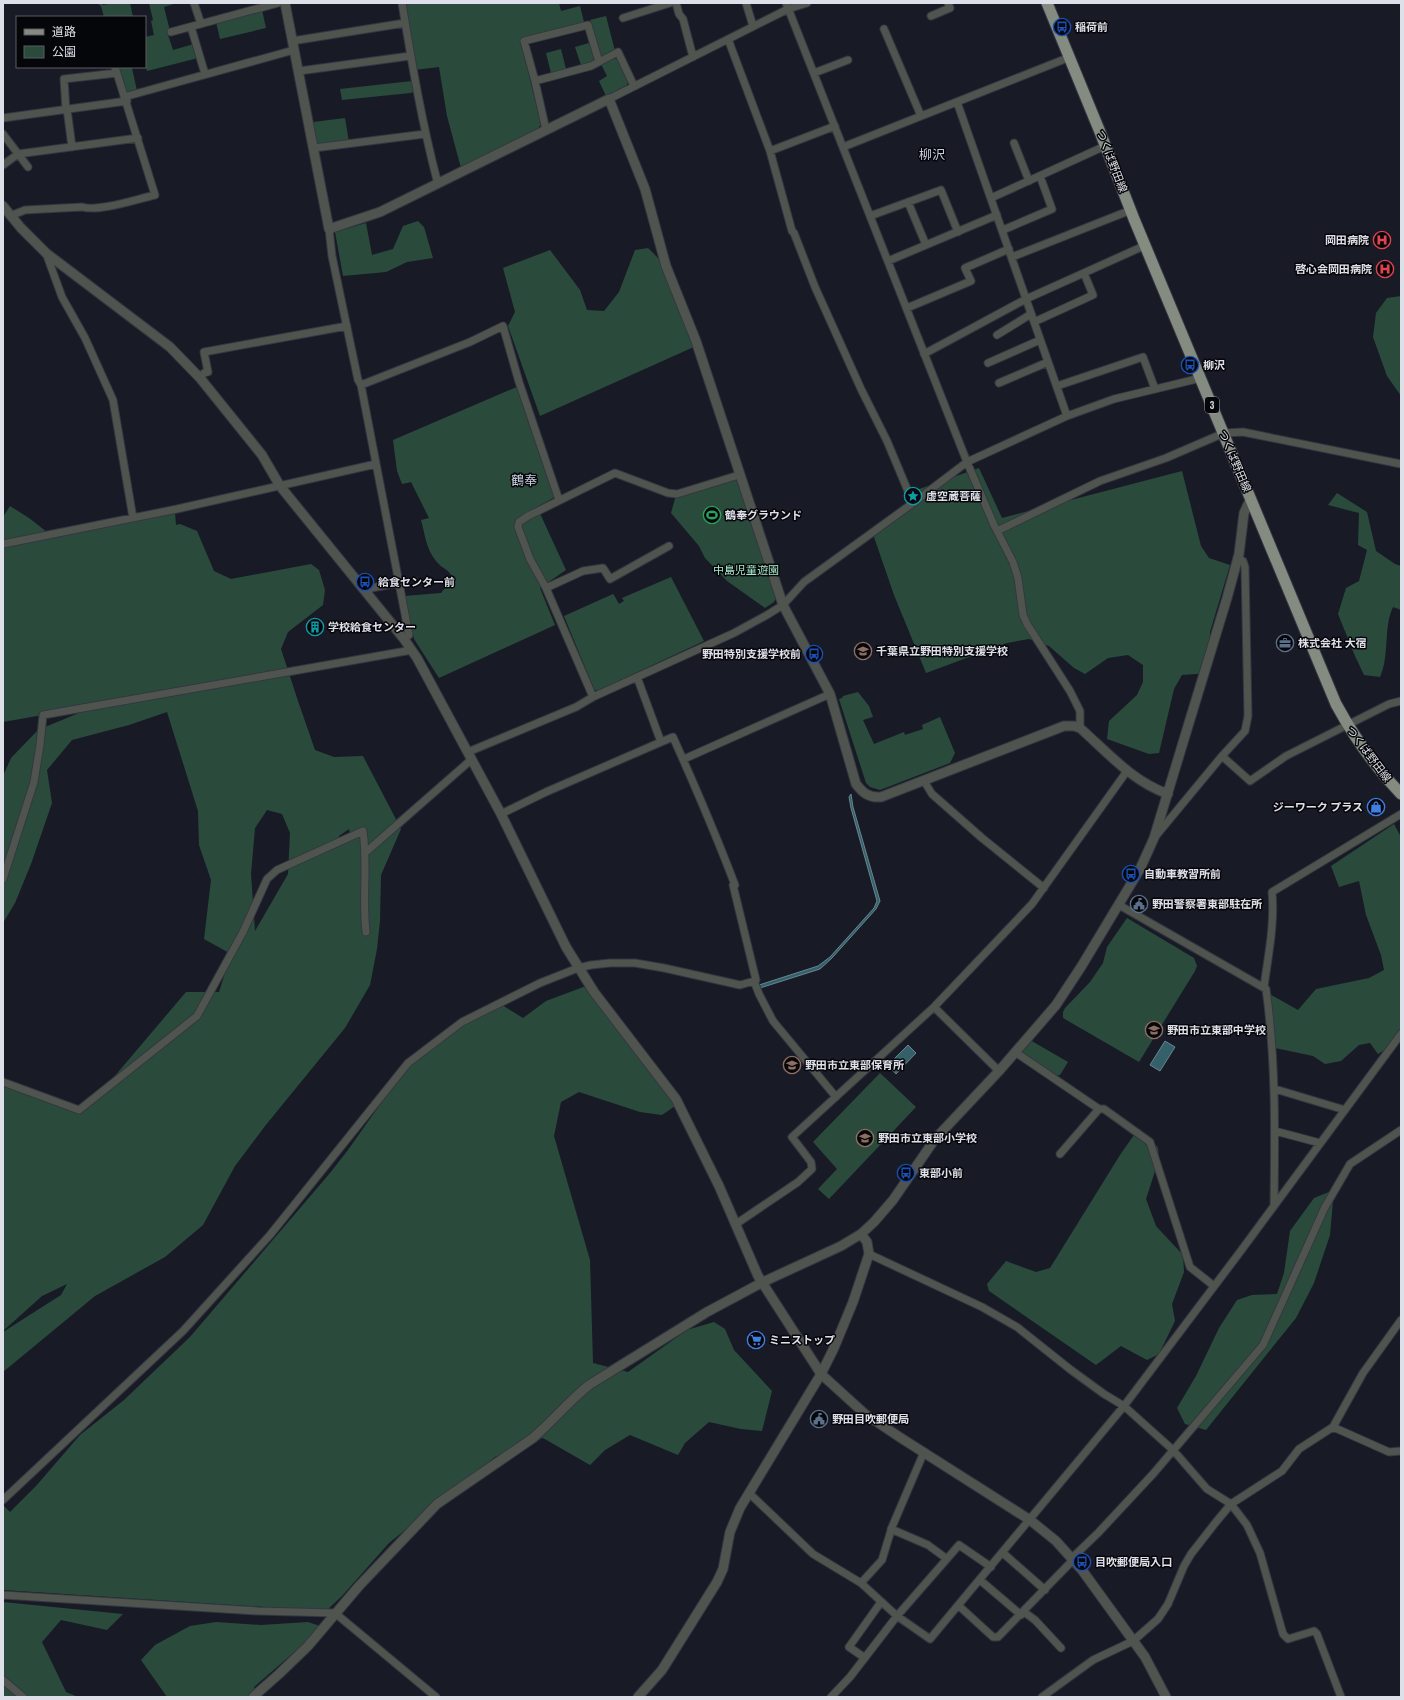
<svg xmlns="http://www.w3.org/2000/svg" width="1404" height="1700" viewBox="0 0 1404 1700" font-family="'Archivo Narrow','Noto Sans JP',sans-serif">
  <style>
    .green { fill: #2a4b3c; fill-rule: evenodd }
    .water { fill: #34606a; stroke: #678690 }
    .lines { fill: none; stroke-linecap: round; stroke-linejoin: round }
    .minor-casing { stroke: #343741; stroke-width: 9 }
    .tertiary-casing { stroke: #343741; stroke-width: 11 }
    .primary-casing { stroke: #343741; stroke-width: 13 }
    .minor { stroke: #50544e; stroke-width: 7 }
    .tertiary { stroke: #50544e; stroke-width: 9 }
    .primary { stroke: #848c81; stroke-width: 11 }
    .labels { text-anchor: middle; stroke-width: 3; stroke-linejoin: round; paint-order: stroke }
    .shield { fill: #05060a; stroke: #9c9fa5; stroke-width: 1 }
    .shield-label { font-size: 10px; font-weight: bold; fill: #dde0e8 }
    .poi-label { font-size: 11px; font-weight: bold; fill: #dde0e8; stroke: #05060a; text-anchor: start }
    .street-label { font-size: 11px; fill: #dde0e8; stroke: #05060a }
    .park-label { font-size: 11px; fill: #a5e9c9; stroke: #05060a }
    .quarter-label { font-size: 13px; fill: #c5cbda; stroke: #05060a }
  </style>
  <rect width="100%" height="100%" fill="#181b26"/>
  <path class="green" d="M76,3H102L103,5L112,3H130L133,17H104L101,6L97,3L76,4Z
    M149,3H177L164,7L170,31L167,32L173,50L194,44L198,58L147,71L145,64V37L154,35L151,21L153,20Z
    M404,3H559L561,11L580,6L584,22L520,39L541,124L538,129L461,168L447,116L439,67L414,70Z
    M262,10L266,28L220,39L216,22Z
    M606,16L615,51L604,56L600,55L590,20Z
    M589,43L594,58L593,61L581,65L575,47Z
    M561,49L566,69L551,73L546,53Z
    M614,58L617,59L628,82L627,85L606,96L599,81L607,76L601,64Z
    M118,67H135L132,68L137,91L129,94L125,91Z
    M412,81L414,92L410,93L342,100L340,89Z
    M345,118L349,142L317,145L313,122Z
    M418,221L424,227L433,258L407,262L386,272L343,276L335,232L366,223L372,255L393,249L403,226Z
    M648,248L663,263L696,346L540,416L508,326L515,312L503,268L550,250L580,290L587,310L604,311L619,292L635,250Z
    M1401,296V396L1387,376L1373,337L1376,313L1387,298Z
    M519,386L555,497L537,507L566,570L540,588L555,625L439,678L414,639L404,596L441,593L453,578C448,568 442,569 436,561C426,549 425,534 421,520L429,518L411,482L402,484L397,471L393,440Z
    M979,468L1002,518L1182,471L1201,546L1209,558L1230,565L1210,632L1209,673L1182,675L1174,689L1159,753L1149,754L1107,739L1109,721L1137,695L1143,682V665L1128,655L1108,658L1085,674L1074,668L1049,646L1029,639L1007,643L926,673L894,595L874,537L876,534L911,506L908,493Z
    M736,479L776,598L774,602L765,608L727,581L705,558L699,546L671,513L676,495Z
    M1337,493L1367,512L1376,551L1395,564L1401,566V610L1393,607C1383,628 1390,655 1380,677L1364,675L1355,656L1338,614L1346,588L1359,581L1367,550L1358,545L1359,513L1328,505Z
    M10,506L29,518L52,536L175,512L176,525L180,524L197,531L214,571L231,579L311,564L319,570L325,590L323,605L288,632L281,649L298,701L315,750L334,757L363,756L401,829L381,875L380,921L377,949L370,985L345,1028L265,1126L235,1166L203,1225L165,1257L95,1296L3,1372V1332L61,1295L67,1284L42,1296L3,1331V1085L69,1109L86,1110L186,992H219L231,954L204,939L211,880L199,845L198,811L167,712L129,725L72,740L47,770L52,803L31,864L15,903L3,923V776L11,758L38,730L86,710L185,690L3,722V517ZM267,810L282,814L290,833L288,874L255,931L251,874L255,828ZM349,829L351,838L336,845L339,836Z
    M671,577L704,641L597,691L594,689L564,616L613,594L614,595L619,604L624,601L622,598Z
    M858,692L869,706L873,717L863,720L874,744L904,732L905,735L923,729L922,725L940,717L955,753L950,763L880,790L870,787L866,783L839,699L842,698L843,696Z
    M1394,824L1401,837V1030L1389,1047L1378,1054L1370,1043L1359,1045L1341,1061L1325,1064L1313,1056L1275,1048L1268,993L1298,1010L1316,989L1369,978L1384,970L1381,955L1366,915L1359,881L1339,887L1331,866Z
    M1127,918L1194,958L1197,966L1195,971L1139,1062L1063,1018V1012L1065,1008L1090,982L1103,963L1107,947Z
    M586,986L668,1095L675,1106L662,1115L640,1112L579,1092L561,1102L554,1136L590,1260L593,1363L628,1372L687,1330L714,1322L725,1329L734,1350L772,1391L762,1431L741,1429L709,1422L685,1443L678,1455L630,1435L605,1450L590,1465L543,1438L495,1457L389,1543L342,1596L326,1611L3,1590V1505L10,1512L36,1486L80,1435L124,1400L190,1337L330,1173L348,1150L417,1052L432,1045L483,1007L499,1003L523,1018L546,1001Z
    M1030,1040L1068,1062L1060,1075L1053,1076L1020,1052Z
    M880,1073L916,1107L829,1199L818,1189L837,1169L813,1142Z
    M1134,1135H1148L1158,1148L1159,1159L1146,1199L1156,1226L1183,1255L1184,1272L1172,1304L1175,1321L1159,1354L1147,1360L1121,1346L1096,1365L989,1291L987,1284L1006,1261L1036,1272L1050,1268L1120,1155Z
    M1334,1190L1330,1235L1314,1283L1296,1318L1206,1430L1185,1424L1177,1408L1196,1376L1219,1328L1237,1300L1252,1295L1277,1294L1284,1273L1290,1231L1314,1198Z
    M3,1602L123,1614L107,1630L61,1620L42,1642L66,1692L78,1697H3Z
    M216,1622L261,1625L308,1622L323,1627L254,1687L257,1697H167L141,1660L155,1645L190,1626Z"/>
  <path class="water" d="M851,794L853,807L880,901L876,909L832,958L820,969L760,988L759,985L818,966L830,957L874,908L877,901L851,808L849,797Z
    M1165,1041L1175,1047L1160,1071L1150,1065Z
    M908,1045L916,1053L896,1074L888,1065Z"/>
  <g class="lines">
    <defs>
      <path id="minor" d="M194,3L201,24
        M402,3C412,64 422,124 438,184
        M676,3L679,14L683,19L693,57
        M746,3L753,26
        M786,3L967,462L994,525L1013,562L1018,578L1023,615L1027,624L1070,691L1080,711V728
        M931,16L950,8L948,3
        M623,18L670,3
        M191,27L205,74
        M884,29L921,116
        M171,32L278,3
        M728,39L770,151L792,231L794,233L815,287L861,389L887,441L913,503
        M292,41L405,23
        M299,71L410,56
        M814,73L848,60
        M535,81L591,66L618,52L634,86
        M124,97L294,50
        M609,99L788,9L807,3
        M957,102L1067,416
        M67,109L72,147
        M66,110L64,79L117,73
        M3,118L127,101
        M546,130L535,81L524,41L588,25L599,62
        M3,134L28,167
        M1014,143L1029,181
        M843,147L1070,57
        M314,148L425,134
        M770,151L835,126
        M3,165L18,154L138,138
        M991,198L1105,146
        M908,202L926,245
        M10,216L25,210L82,207C99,212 137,199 155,195L115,67
        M870,216L941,190L958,232
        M329,229L332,256L358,380L361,385
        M1003,230L1052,209L1040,176
        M46,253L62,297L85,338L113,400L133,518
        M1012,257L1131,210
        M888,261L997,215
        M907,308L971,281L965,268L1009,249
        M1034,322L1093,295L1084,273
        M997,335L1031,314
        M924,354L1026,299L1146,245
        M988,363L1040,340
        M200,378L204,373L208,372L204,352L347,326
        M999,383L1048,362
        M1057,386L1143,357L1155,389
        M997,531L1100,481L1166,458L1224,433L1243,432L1401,464
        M3,544L177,509L376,464
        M546,588L530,559L518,527L519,522L528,516L615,473L668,493L677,494L739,475
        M367,592L371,588L399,583
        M404,639L409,635L361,385L470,342L503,326L519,382L559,500
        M637,677L661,742L673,737C695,786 716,835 735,885H733L756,980L754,981L759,994L773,1021L836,1097
        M593,697L546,588L583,571L603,568L610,579L669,546
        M468,752L576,707L593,697L734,633L767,615L783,605L804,582L913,503L967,462L1067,416L1114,399L1201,378
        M1222,756L1250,781L1286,756L1389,704L1401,701
        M684,759L830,694
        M924,781L932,794L982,838L1044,888
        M501,814L546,792L661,742
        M1155,837L1222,756L1245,731L1248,716L1245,567L1243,561L1238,558
        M366,852L472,759
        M3,879L34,782L40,745L43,715L412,650
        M1119,905L1266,989C1276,1061 1275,1133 1274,1206
        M1264,987C1268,956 1275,924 1272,892L1401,814
        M934,1007L999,1071
        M1015,1052L1099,1109H1104L1150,1142L1190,1267L1214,1286
        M3,1082L79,1110L197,1016L243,932L267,879L277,870L363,831C368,865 362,898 366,932
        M1275,1089L1345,1110
        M1275,1131L1320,1143
        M1060,1154L1099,1109
        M736,1224L798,1182L812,1169L811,1162L792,1137L934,1007L1032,904L1127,771
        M869,1254L982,1307L1017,1327L1071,1370L1104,1394L1124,1406L1173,1450L1207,1489L1231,1504L1247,1525L1260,1553L1283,1634L1288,1639L1314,1631L1317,1634L1341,1697
        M1333,1427L1389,1452L1401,1451
        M749,1493L813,1554L861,1583L897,1616L930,1639L1124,1406L1240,1252L1401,1034
        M3,1500L183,1331L270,1235L408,1063L462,1022L540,983L578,968L591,965L610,963H635L664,968L740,985L754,981
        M891,1529L928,1545L947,1559
        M1003,1553L1045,1590
        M1072,1558L1098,1533L1153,1474L1263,1345L1325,1207L1350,1164L1401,1130
        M980,1580L1021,1615
        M861,1583L882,1560L892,1527L924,1452
        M3,1595L258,1611L335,1613L436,1697
        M959,1606L993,1637H998L1073,1560
        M1024,1612L1035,1620L1061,1648
        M865,1658L849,1647L881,1602
        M3,1680L23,1697
        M831,1697L850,1677L897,1616L959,1545L991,1567
        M1042,1697L1093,1660L1133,1641L1158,1619L1168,1604L1184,1566L1191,1554L1216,1522L1231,1504L1282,1471L1299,1449L1333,1427L1363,1373L1401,1320"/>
      <path id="tertiary" d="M285,3L329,229L380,212L609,99L645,189L666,266L696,341L783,605L830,694L856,784C863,793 869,798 881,797L1064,726H1074L1080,728C1108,753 1132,781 1168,794
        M3,206L21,228L46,253L170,347L200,378L262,455L280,486L404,639L417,658L501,814L566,947L594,992L676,1099L719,1186L758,1276L821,1374L865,1414L901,1438L1030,1520L1056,1541L1082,1570L1145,1657L1166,1697
        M253,1697L279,1674L308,1646L359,1586L437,1504L533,1438C553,1421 569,1401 589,1385L707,1312L763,1282L841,1246L861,1234L874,1222L893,1200L935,1139L999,1071L1056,1005L1081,967L1140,869L1154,838L1227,598L1239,554L1244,513L1251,498
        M638,1697L662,1670L717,1582L723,1569L730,1532L740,1508L821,1374L834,1348L853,1302L869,1254L867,1242L861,1234"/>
      <path id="primary" d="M1047,3L1100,132L1134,219L1336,704C1354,737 1375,767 1401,794"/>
    </defs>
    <use href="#minor" class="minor-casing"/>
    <use href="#tertiary" class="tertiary-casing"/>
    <use href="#primary" class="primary-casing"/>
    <use href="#minor" class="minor"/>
    <use href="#tertiary" class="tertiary"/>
    <use href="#primary" class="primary"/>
  </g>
  <defs>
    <symbol id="bus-ring" viewBox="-11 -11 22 22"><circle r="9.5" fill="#05060a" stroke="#1a4fb4" stroke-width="1.5"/><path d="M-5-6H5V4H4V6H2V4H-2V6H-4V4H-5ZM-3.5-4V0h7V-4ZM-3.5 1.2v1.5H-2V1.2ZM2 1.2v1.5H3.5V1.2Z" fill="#1a4fb4"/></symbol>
    <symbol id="hospital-ring" viewBox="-11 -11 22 22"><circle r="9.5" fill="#05060a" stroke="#e0444e" stroke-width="1.5"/><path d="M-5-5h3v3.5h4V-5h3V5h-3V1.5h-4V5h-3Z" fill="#e0444e"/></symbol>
    <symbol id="sight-ring" viewBox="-11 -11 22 22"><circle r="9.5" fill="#05060a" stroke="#0f9aa8" stroke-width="1.5"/><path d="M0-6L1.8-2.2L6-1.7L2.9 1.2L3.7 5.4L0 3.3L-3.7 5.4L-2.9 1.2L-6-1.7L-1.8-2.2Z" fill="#0f9aa8"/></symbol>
    <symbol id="stadium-ring" viewBox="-11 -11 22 22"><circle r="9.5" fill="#05060a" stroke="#2e9e5b" stroke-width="1.5"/><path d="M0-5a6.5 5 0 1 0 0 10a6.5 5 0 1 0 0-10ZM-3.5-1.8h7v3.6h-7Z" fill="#2e9e5b"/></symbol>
    <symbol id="building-ring" viewBox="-11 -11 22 22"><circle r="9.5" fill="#05060a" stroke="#0f9aa8" stroke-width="1.5"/><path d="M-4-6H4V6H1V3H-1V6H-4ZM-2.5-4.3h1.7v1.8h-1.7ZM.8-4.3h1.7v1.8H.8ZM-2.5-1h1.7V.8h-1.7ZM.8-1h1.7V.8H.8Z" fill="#0f9aa8"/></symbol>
    <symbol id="office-ring" viewBox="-11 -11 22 22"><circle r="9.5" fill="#05060a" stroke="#5c6f8a" stroke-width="1.5"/><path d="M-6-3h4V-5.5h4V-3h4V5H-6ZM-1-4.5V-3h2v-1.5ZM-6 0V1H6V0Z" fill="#5c6f8a"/></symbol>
    <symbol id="school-ring" viewBox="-11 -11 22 22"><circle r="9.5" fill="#05060a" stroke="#8d6e63" stroke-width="1.5"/><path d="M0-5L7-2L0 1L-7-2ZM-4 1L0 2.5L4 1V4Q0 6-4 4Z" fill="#8d6e63"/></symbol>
    <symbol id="shop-ring" viewBox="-11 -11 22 22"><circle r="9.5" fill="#05060a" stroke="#3f7fe0" stroke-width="1.5"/><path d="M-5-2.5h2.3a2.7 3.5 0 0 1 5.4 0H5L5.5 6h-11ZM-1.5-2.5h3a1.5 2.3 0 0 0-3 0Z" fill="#3f7fe0"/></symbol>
    <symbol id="civic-ring" viewBox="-11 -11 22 22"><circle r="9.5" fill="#05060a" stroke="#5c6f8a" stroke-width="1.5"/><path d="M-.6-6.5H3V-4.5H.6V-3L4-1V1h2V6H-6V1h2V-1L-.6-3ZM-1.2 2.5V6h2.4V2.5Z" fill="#5c6f8a"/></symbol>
    <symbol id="supermarket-ring" viewBox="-11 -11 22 22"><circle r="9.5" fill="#05060a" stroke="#3f7fe0" stroke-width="1.5"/><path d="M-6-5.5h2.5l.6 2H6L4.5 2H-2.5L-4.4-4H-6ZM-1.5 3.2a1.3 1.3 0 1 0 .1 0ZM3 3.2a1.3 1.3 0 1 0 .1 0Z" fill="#3f7fe0"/></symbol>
  </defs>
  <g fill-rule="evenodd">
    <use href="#bus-ring" x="1052" y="17" width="20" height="20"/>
    <use href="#hospital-ring" x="1372" y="230" width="20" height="20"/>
    <use href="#hospital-ring" x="1375" y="259" width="20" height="20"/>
    <use href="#bus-ring" x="1180" y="355" width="20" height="20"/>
    <use href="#sight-ring" x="903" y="486" width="20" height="20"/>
    <use href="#stadium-ring" x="702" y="505" width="20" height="20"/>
    <use href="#bus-ring" x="355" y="572" width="20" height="20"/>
    <use href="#building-ring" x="305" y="617" width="20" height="20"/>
    <use href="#office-ring" x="1275" y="633" width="20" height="20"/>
    <use href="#school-ring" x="853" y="641" width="20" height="20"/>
    <use href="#bus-ring" x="804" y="644" width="20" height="20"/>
    <use href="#shop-ring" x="1366" y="797" width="20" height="20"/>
    <use href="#bus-ring" x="1121" y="864" width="20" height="20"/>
    <use href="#civic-ring" x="1129" y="894" width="20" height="20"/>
    <use href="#school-ring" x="1144" y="1020" width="20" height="20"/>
    <use href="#school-ring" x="782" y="1055" width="20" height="20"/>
    <use href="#school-ring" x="855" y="1128" width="20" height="20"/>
    <use href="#bus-ring" x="896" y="1163" width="20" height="20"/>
    <use href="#supermarket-ring" x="746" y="1330" width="20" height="20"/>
    <use href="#civic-ring" x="809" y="1409" width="20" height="20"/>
    <use href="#bus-ring" x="1072" y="1552" width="20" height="20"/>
  </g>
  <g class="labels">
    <rect class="shield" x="1205" y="397" width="14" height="16" rx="3"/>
    <g class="shield-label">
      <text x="1212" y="409">3</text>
    </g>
    <g class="poi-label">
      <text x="1075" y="31">稲荷前</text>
      <text x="1369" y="244" text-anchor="end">岡田病院</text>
      <text x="1372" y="273" text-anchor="end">啓心会岡田病院</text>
      <text x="1203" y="369">柳沢</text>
      <text x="926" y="500">虚空蔵菩薩</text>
      <text x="725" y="519">鶴奉グラウンド</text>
      <text x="378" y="586">給食センター前</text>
      <text x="328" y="631">学校給食センター</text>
      <text x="1298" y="647">株式会社 大宿</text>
      <text x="876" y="655">千葉県立野田特別支援学校</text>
      <text x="801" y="658" text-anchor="end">野田特別支援学校前</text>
      <text x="1363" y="811" text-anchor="end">ジーワーク プラス</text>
      <text x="1144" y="878">自動車教習所前</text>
      <text x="1152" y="908">野田警察署東部駐在所</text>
      <text x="1167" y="1034">野田市立東部中学校</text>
      <text x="805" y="1069">野田市立東部保育所</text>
      <text x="878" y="1142">野田市立東部小学校</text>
      <text x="919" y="1177">東部小前</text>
      <text x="769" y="1344">ミニストップ</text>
      <text x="832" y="1423">野田目吹郵便局</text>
      <text x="1095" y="1566">目吹郵便局入口</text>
    </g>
    <g class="street-label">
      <text transform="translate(1112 161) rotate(69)" y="4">つくば野田線</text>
      <text transform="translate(1235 461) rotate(67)" y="4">つくば野田線</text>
      <text transform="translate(1369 754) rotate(53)" y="4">つくば野田線</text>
    </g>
    <g class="park-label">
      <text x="746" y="574">中島児童遊園</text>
    </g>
    <g class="quarter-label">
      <text x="932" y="159">柳沢</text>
      <text x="524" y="485">鶴奉</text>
    </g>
  </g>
  <rect width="1404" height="1700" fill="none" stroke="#dde0e8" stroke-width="8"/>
  <rect x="16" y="16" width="130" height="52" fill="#05060a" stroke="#5b5d63"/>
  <rect x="24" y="29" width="20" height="6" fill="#848c81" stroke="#5b5d63"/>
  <text x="52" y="36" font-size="12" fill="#dde0e8">道路</text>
  <rect x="24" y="46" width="20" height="12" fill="#2a4b3c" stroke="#5b5d63"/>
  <text x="52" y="56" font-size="12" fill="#dde0e8">公園</text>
</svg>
